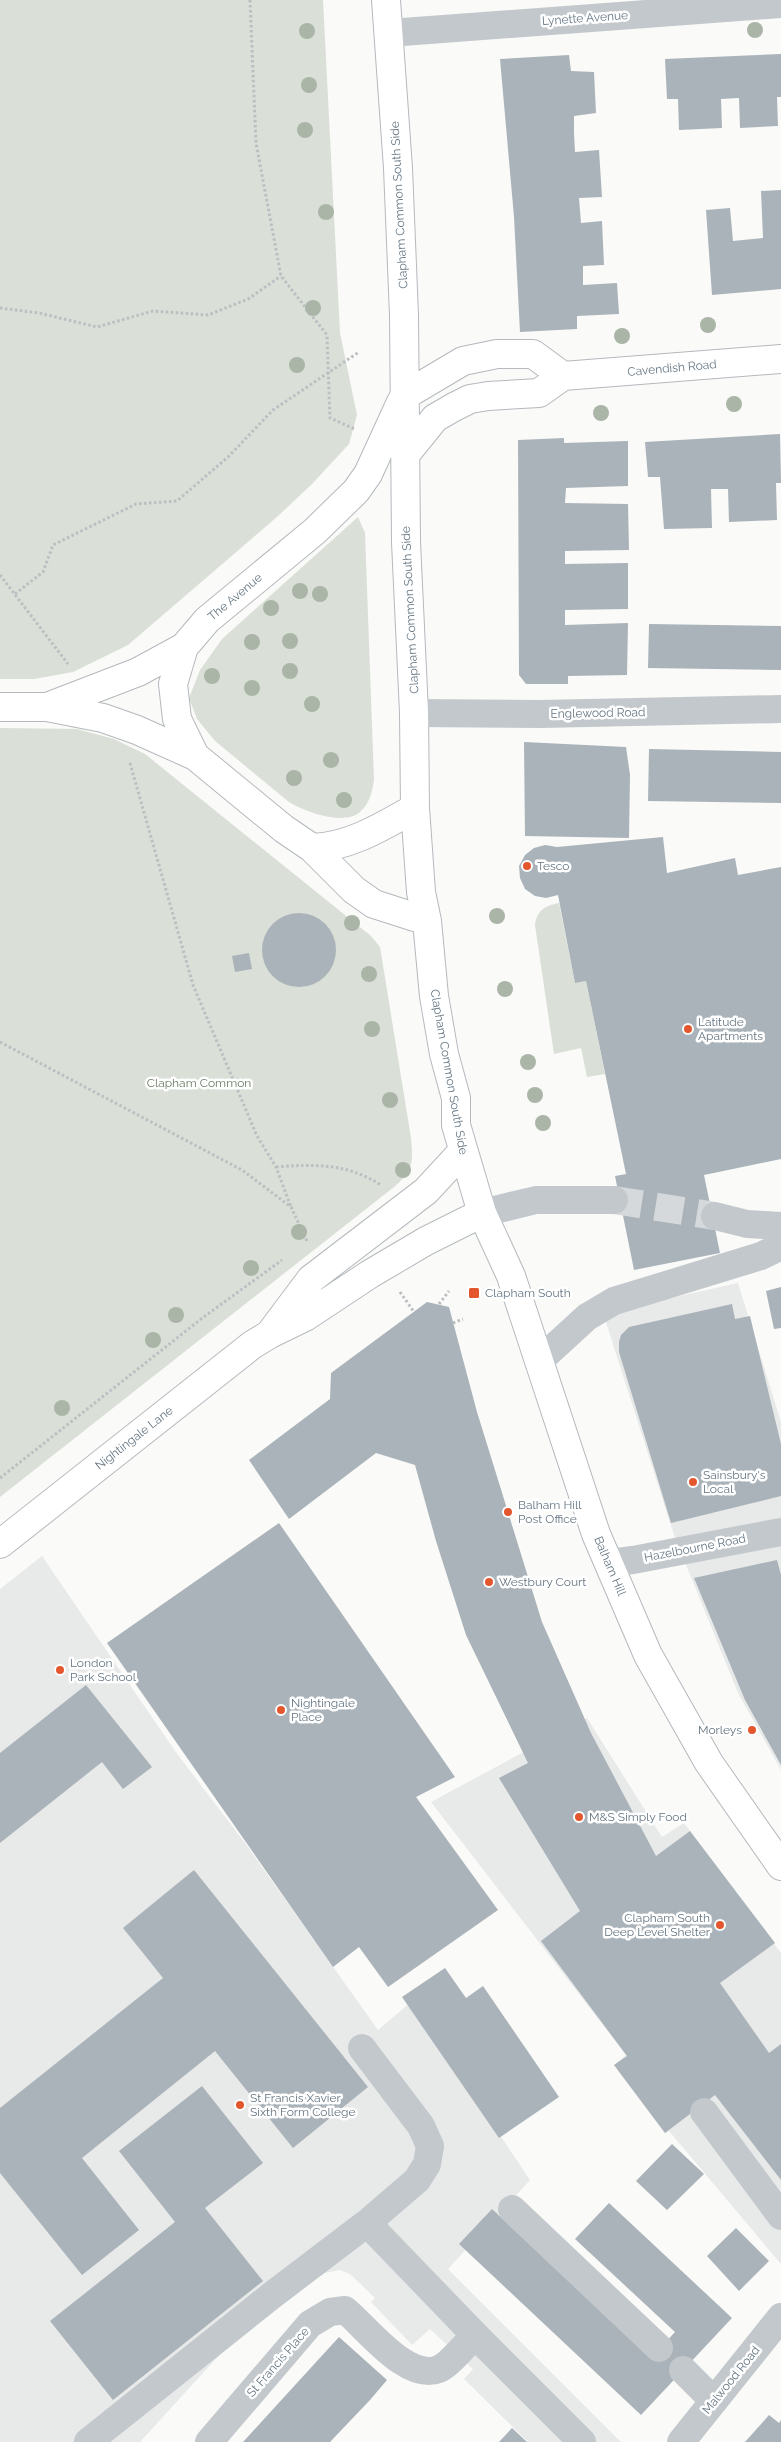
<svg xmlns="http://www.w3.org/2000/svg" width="781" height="2442" viewBox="0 0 781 2442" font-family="Raleway,sans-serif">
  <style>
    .built { fill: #e8e9e9 }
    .green { fill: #dadfd7 }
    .building { fill: #aab3b9 }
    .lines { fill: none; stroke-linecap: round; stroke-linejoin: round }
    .minor-tunnel { stroke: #d5d9db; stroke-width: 28; stroke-dasharray: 28 14; stroke-linecap: butt }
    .major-casing { stroke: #b5babe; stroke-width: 30 }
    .highway-casing { stroke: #b4b9bd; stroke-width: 30 }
    .path { stroke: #bbbfc2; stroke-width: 3; stroke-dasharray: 2.5 2.5; stroke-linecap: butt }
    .minor { stroke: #c3c8cc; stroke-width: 28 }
    .major { stroke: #fff; stroke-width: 28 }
    .highway { stroke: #fff; stroke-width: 28 }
    .tree { fill: #aab4a7 }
    .poi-dot { fill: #e4572e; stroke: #fff; stroke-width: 2 }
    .labels { text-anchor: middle; stroke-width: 5; stroke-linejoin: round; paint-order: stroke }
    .street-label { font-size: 12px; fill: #657683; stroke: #fff }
    .poi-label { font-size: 12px; fill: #657683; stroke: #fff; text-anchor: start }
    .park-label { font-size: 12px; fill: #687a64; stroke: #fff }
  </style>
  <rect width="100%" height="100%" fill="#fafaf8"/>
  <path class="built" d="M738,1283L781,1422V1770L738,1693L674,1535L603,1313Z
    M42,1556L175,1751L245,1843L378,2030L411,2002L530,2180L448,2269L621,2442H528L464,2379L473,2369L430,2329L412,2345L371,2302L375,2298L350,2274L340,2270L320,2274L224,2350L140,2442H0V1589Z
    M587,1718L662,1837L684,1823L781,1953V2264L669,2131L665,2133L614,2065L626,2055L431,1802Z"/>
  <path class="green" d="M0,0H323L340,333L357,415L349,444L312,484L278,516L128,645L73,672L34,679H0Z
    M358,517L365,533L374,780C372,792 370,803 360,812C344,826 305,812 289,802L215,741L197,719L189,698L200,670L222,639Z
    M0,728L77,729L114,739L145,754L371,936L380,947L411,1138C413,1162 414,1170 394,1187L0,1497Z
    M559,903L575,983L586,981L605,1074L587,1077L581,1048L554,1054L535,925C537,910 545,906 559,903Z"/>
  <path class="building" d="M781,54V97H777L778,126L740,128L739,98L721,99L722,128L679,130L678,99H667L665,59Z
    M569,55L571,71L594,72L596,113L574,116V133L575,152L599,150L602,197L579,198L581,223L602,221L604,265L583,266V285L617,283L619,314L577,316V329L520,332L514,217L500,59Z
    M781,190V289L712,295L706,210L730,208L733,241L763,238L761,191Z
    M780,434L781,483H776L777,520L729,522L728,489H711L712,528L664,529L660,477H648L645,442Z
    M564,438V443L628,441V486L566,488L565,503L628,504L629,550L565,551V564L628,563V609L565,610V625L628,623L627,675L568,676V684H526L519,675L518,440Z
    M649,624L781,626V670L648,668Z
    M524,742L626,747L630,775L629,838L525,836Z
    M649,749L781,752V803L648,801Z
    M663,837L667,873L735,858L738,875L781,867V1159L704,1175L720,1253L634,1270L615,1176L626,1174L586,981L575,983L558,895L546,898L535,896L525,889L520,878L519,866L525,855L534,848L545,845L557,847Z
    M262 950a37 37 0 1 1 74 0a37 37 0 1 1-74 0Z
    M249,953L252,969L235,972L232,956Z
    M781,1287V1328L774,1329L766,1291Z
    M427,1302L449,1307L477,1412L542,1622L591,1733L656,1856L690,1831L775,1943L720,1983L769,2053L781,2044V2180L715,2095L665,2133L614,2065L627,2056L541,1941L580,1911L499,1778L528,1763L466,1635L436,1541L415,1465L376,1453L289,1519L249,1460L330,1399L331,1373Z
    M732,1304L735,1319L750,1316L781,1444V1496L671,1523L619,1352V1342L621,1335L629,1327Z
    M279,1523L455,1777L416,1797L498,1910L388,1987L359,1947L333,1967L107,1643Z
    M777,1560L781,1575V1765L745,1700L694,1578Z
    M86,1685L152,1767L123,1789L102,1762L0,1843V1753Z
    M194,1870L368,2087L293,2148L215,2051L82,2158L139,2230L82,2275L0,2173V2108L163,1978L123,1928Z
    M445,1968L466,1998L483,1986L559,2097L499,2138L402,1997Z
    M202,2086L263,2163L205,2208L263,2281L113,2400L50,2321L175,2222L119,2151Z
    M672,2144L704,2174L667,2210L636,2181Z
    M609,2203L732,2318L641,2415L459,2244L492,2209L651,2358L675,2332L575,2239Z
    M736,2228L769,2261L739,2291L707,2256Z
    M339,2337L387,2380L370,2400L330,2442H243Z
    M769,2415L779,2423L781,2420V2442H745Z
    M512,2428L527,2442H499Z"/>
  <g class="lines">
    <path class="minor-tunnel" d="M614,1200L715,1216"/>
    <defs>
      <path id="major" d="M272,1331L311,1279L426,1191L462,1152
        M0,1544L252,1345L270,1334L305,1317L370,1274L426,1241L482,1213"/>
      <path id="highway" d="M386,0L398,168L404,315L406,542L414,713L415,808L421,892L427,921L434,996L444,1054L456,1098V1125L482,1213L511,1276L596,1534L648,1655L709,1763L781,1866
        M404,396L463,361L497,354H533L563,376
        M405,455L435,418L454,407L470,399L488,396L539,393L563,376L781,359
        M184,647L173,684L177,719L195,756
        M0,707H47L138,672L184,647L207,620L315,531L356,491L368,474L401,402
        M47,707L103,718L137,730L195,756L284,829L312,848L354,890L374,904L427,921
        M312,848C350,847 383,826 415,808"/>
    </defs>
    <use href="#major" class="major-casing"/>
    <use href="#highway" class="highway-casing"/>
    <path class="path" d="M250,0L256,143L281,276L327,335L330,418L355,429
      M0,308L39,313L97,327L153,311L208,315L248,299L281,276
      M0,575L68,664
      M15,594L43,572L53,545L136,504L177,501L228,457L273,410L359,352
      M130,763L193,985L257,1136L276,1167L291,1207
      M0,1042L242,1170L291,1207L307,1241
      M276,1167C315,1164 346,1163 381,1185
      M400,1292L414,1312
      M439,1304L449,1291
      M453,1323L463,1319
      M0,1478L201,1319L282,1260"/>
    <path class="minor" d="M389,33L781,4
      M414,713L541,714L781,709
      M482,1213L536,1200H614
      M715,1216L747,1224L781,1226
      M539,1361L587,1317L614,1301L761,1256L781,1246
      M609,1563L633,1560L781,1532
      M704,2112L781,2216
      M512,2209L659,2348
      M367,2223L475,2335
      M683,2370L714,2401
      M88,2442L271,2296L367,2223L417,2180L427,2164L430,2146L421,2126L362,2048
      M209,2442L310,2324L330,2312L345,2310C367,2328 407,2382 439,2369C449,2365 466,2344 475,2335L582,2442
      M681,2442L781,2317"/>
    <use href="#major" class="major"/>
    <use href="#highway" class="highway"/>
  </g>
  <g class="tree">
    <circle cx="755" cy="30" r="8"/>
    <circle cx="307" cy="31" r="8"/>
    <circle cx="309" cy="85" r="8"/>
    <circle cx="305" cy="130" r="8"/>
    <circle cx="326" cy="212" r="8"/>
    <circle cx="313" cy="308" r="8"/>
    <circle cx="708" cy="325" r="8"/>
    <circle cx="622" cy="336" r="8"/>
    <circle cx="297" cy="365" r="8"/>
    <circle cx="734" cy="404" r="8"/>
    <circle cx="601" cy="413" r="8"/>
    <circle cx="300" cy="591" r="8"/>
    <circle cx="320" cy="594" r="8"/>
    <circle cx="271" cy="608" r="8"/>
    <circle cx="290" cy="641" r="8"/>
    <circle cx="252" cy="642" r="8"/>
    <circle cx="290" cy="671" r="8"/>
    <circle cx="212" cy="676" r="8"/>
    <circle cx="252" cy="688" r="8"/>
    <circle cx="312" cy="704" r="8"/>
    <circle cx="331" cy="760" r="8"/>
    <circle cx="294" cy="778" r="8"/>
    <circle cx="344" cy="800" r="8"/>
    <circle cx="497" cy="916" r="8"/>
    <circle cx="352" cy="923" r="8"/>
    <circle cx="369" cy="974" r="8"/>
    <circle cx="505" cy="989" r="8"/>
    <circle cx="372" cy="1029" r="8"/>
    <circle cx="528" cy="1062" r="8"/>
    <circle cx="535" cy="1095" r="8"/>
    <circle cx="390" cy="1100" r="8"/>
    <circle cx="543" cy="1123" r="8"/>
    <circle cx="403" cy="1170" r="8"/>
    <circle cx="299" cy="1232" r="8"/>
    <circle cx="251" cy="1268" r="8"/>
    <circle cx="176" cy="1315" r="8"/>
    <circle cx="153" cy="1340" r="8"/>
    <circle cx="62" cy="1408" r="8"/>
  </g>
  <g class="poi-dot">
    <circle cx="527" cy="866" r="5"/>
    <circle cx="688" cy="1029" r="5"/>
    <rect x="468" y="1287" width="12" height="12" rx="2.5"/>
    <circle cx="693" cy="1482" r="5"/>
    <circle cx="508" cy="1512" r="5"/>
    <circle cx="489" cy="1582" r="5"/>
    <circle cx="60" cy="1670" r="5"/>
    <circle cx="281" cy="1710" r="5"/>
    <circle cx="752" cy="1730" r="5"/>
    <circle cx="579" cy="1817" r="5"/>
    <circle cx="720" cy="1925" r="5"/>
    <circle cx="240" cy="2105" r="5"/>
  </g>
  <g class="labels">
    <g class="street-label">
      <text transform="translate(585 18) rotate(-4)" y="4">Lynette Avenue</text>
      <text transform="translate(399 205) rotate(-93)" y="4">Clapham Common South Side</text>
      <text transform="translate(672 368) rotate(-5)" y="4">Cavendish Road</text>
      <text transform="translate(235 597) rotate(-40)" y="4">The Avenue</text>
      <text transform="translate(410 610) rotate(-93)" y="4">Clapham Common South Side</text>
      <text transform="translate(598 713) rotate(-1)" y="4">Englewood Road</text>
      <text transform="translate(449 1072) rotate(80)" y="4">Clapham Common South Side</text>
      <text transform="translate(134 1438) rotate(-38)" y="4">Nightingale Lane</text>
      <text transform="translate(695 1548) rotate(-11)" y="4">Hazelbourne Road</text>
      <text transform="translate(610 1566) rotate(67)" y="4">Balham Hill</text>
      <text transform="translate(278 2362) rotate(-49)" y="4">St Francis Place</text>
      <text transform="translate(731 2380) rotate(-51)" y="4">Malwood Road</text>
    </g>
    <g class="poi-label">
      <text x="537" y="870">Tesco</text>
      <text x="698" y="1026">Latitude<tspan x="698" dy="14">Apartments</tspan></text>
      <text x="485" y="1297">Clapham South</text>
      <text x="703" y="1479">Sainsbury's<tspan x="703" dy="14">Local</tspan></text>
      <text x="518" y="1509">Balham Hill<tspan x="518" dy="14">Post Office</tspan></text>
      <text x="499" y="1586">Westbury Court</text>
      <text x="70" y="1667">London<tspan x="70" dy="14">Park School</tspan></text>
      <text x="291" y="1707">Nightingale<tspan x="291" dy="14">Place</tspan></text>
      <text x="742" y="1734" text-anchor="end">Morleys</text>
      <text x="589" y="1821">M&amp;S Simply Food</text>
      <text x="710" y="1922" text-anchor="end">Clapham South<tspan x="710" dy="14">Deep Level Shelter</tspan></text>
      <text x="250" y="2102">St Francis Xavier<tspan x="250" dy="14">Sixth Form College</tspan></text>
    </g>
    <g class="park-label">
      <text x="199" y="1087">Clapham Common</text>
    </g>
  </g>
</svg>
